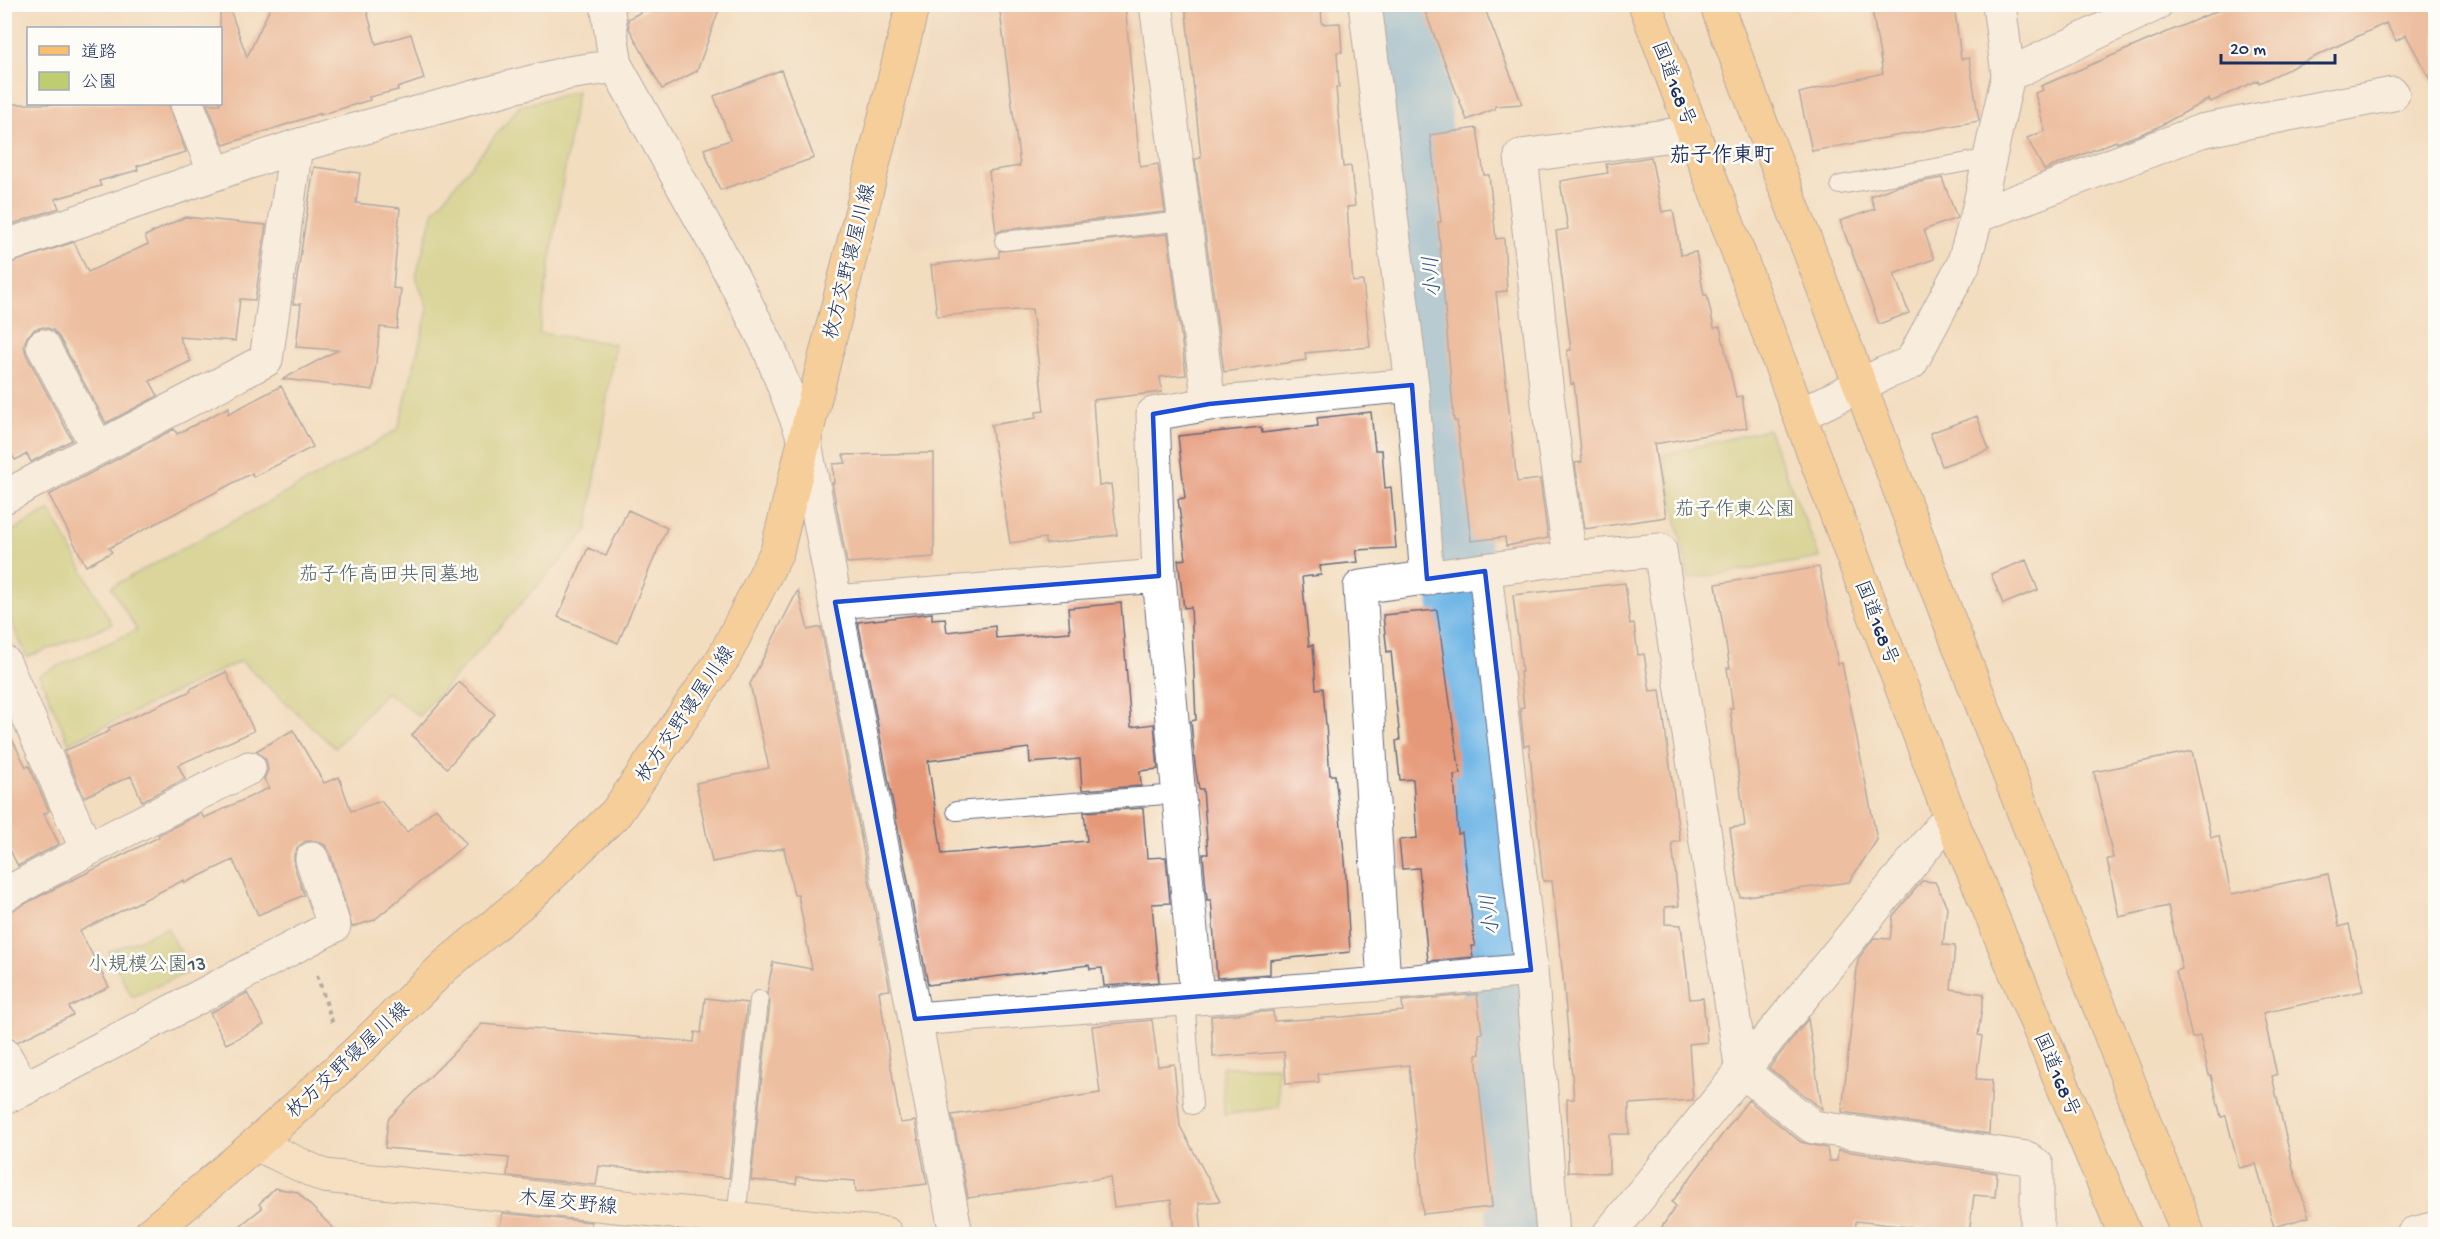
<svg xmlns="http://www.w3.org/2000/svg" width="2440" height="1239" viewBox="0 0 2440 1239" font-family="'Gochi Hand','Klee One',sans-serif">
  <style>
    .built { fill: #edd2bb }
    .green { fill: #becd6f; stroke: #6c7e66; stroke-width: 1.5 }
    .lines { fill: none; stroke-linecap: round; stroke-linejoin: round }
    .river { stroke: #6fb6e6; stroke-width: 68 }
    .building { fill: #e69979 }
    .service-casing { stroke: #676c80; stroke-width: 20 }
    .minor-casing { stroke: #676c80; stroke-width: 35 }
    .secondary-casing { stroke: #676c80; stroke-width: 35 }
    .primary-casing { stroke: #676c80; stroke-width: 35 }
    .trunk-casing { stroke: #676c80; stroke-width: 35 }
    .path { stroke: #676c80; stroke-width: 4; stroke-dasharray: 4.5 4.5; stroke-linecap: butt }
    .service { stroke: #fff; stroke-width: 18 }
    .minor { stroke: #fff; stroke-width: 33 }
    .secondary { stroke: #fde5c5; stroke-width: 33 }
    .primary { stroke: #fbbd6e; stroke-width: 33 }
    .trunk { stroke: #fbbd6e; stroke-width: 33 }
    .marked { fill: none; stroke: #1d4ed8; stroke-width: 4.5; stroke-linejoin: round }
    .labels { text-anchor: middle; stroke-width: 5; stroke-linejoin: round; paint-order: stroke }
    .street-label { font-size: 20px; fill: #1b2f5e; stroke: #fdfcf7 }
    .park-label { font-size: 20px; fill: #4c5e63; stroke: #fdfcf7 }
    .neighbourhood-label { font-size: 21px; font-weight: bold; fill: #1b2f5e; stroke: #fdfcf7 }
    .water-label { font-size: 21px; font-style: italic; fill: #345887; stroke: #fdfcf7 }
  </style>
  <rect width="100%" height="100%" fill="#fdfcf7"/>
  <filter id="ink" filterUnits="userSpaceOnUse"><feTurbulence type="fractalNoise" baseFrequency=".0167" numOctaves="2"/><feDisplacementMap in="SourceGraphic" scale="12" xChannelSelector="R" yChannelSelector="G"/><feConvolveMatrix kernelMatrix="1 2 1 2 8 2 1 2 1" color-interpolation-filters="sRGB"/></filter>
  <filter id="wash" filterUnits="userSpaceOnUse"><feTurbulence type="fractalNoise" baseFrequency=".008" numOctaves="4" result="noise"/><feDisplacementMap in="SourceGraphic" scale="24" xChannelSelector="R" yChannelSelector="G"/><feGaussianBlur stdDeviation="1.35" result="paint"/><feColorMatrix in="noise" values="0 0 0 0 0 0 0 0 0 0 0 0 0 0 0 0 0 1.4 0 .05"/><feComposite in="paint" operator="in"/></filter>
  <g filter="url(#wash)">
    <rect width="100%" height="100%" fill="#f3ddbf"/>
    <path class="built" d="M936,5H1140L1142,34L1062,48L1073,154L984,166L993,232L916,252L889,204Z"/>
    <path class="green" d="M577,91L539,333L615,344L587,531L419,716L386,692L335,748L241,661L69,743L39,675L137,630L111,587L349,459L398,429L428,310L416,276L434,211L520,106Z
      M1768,429L1820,558L1689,579L1663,455Z
      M50,510L112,624L27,657L5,608V535Z
      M167,928L191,971L132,997L109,952Z
      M1277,1066L1279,1107L1224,1115L1222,1067Z"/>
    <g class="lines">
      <path class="river" d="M1405,4C1427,185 1435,368 1457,549
        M1462,595L1485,878L1522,1234"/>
    </g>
    <g id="blocks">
      <path class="building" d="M220,4H228L247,57L272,4H365L376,44L411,34L424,79L397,88L398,90L369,97L370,100L320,115L321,113L224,145L207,104H220Z
        M656,4H721L697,71L662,89L629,28L628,19Z
        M999,4H1125L1140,167L1158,164L1165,212L1003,230L996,233L989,171L1020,166Z
        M1185,4H1321L1322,24L1340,23L1342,52H1337L1339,87H1336L1343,167L1351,166L1355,206L1347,207L1353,282L1363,281L1370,347L1305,353L1306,360L1224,372L1195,159L1201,158Z
        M1422,4H1483L1522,104L1495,106V109L1467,120Z
        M1871,4H1954L1961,59L1969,58L1979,121L1812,151L1799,93L1883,73Z
        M2233,4H2436V91L2406,35L2396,41L2386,23L2259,83L2258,80L2211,102L2209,99L2154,129L2117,143L2116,141L2044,170L2027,138L2045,131L2035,93L2043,90L2041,86Z
        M781,70L814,158L720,190L704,149L730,140L714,96Z
        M4,104H169L186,152L137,166L138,170L99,181L101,186L55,199L59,208L4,227Z
        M1477,128L1484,175H1489L1496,239L1504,238L1507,291L1496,292L1517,482L1540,479L1548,538L1506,546L1505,537L1471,541L1457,421H1454L1438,222H1441L1430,135Z
        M1651,157L1662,212L1673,210L1681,255L1696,252L1704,295H1707L1714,328L1720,327L1736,397L1742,396L1747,428L1654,444L1666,517L1585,529L1575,463L1582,462L1574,383L1571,384L1567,350H1571L1556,231L1568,229L1560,181L1608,173L1606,164Z
        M314,167L360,173L356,203L400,208L393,288L401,289L397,329L380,327L373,390L283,379L338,350L296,347L301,304H293Z
        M1942,178L1957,218L1924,230L1934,259L1894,274L1909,313L1879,324L1840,221L1875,209L1870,196L1897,186Z
        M185,217L266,225L255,300L240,299L235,341L179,337L191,361L150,381L158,396L106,423L59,337L53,330L44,327L35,329L27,337L24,345L26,354L72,440L31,462L27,454L15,460L4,440V265L74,242L88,272L148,244L145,236Z
        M1168,234L1186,375L1160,377L1162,392L1093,400L1099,486L1111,484L1117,535L1045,544V538L1010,543L991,425L1036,418V412L1044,411L1032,309L937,316L931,265L999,257V251Z
        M281,386L313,447L253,477L252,473L109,548L112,552L86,566L49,495L174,429L177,434L229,407L228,414Z
        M1371,412L1375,450H1382L1385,488L1391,487L1396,548L1356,550L1358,562L1320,566L1321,575L1302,577L1309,646L1313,645L1316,689L1323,688L1330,775H1335L1345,860L1350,952L1270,960V974L1217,978L1212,910L1211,900H1207L1203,854H1208L1203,789H1199L1195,765L1191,721L1196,720L1191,607L1184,608L1178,560L1186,559L1178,499L1185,498L1178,436L1261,427L1262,433L1318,426L1317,418Z
        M1977,416L1989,450L1942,466L1930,433Z
        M934,453V557L847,563L832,483H834L833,464L846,463L843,455Z
        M628,510L667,528L618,643L558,617L588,548L606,556Z
        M2026,560L2038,590L2003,604L1991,574Z
        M1819,567L1838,664L1842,663L1877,840L1849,882L1740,897L1730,828L1745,826L1730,708H1733L1727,668H1730L1716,584Z
        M1625,583L1630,625L1634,624L1638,655L1644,654L1650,691L1660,690L1680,841L1672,843L1679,906L1665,907V924L1681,925L1690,999L1703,998L1707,1042L1689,1044L1693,1100L1629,1104V1134H1609V1173L1568,1172L1567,1099H1574L1563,977L1552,881H1543L1529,745L1524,746L1520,708L1524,707L1520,672H1522L1513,595Z
        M798,590L808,630L821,627L890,990L879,991L900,1123L915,1121L927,1184L856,1192L855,1181L797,1177L796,1184L751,1180L770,1001L767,993L773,962L812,969L798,895H794L784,848L712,862L696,783L769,768L750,684Z
        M1121,603L1131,727L1154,724L1158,769L1140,771L1141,786L1082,790L1080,759L1030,763L1029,748L928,761L942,854L1087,841L1084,812L1143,808L1147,858L1166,857L1170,903L1152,904L1159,982L1104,986L1102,968L1090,969L1089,965L928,985L858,622L932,613V619L945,618L947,632L995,626L996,638L1070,632L1068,608Z
        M1437,610L1460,774L1454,775L1458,834L1462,833L1475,946H1471L1473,957L1428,961L1419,868L1402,869L1399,840L1417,838L1413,779L1400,780L1396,741L1400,740L1391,651L1387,652L1383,615Z
        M226,672L254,731L178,765L185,779L142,801L131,776L84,797L64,751L110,731L108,728L191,691L190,689Z
        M459,682L495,714L447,768L412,735Z
        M4,723L26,767L29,766L49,811L44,814L59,844L18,866L4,838Z
        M293,730L324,783L339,777L351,811L381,801L407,832L436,808L466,844L374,920L352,927L330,853L325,845L316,841H306L298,847L294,855V865L304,895L258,915L233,860L185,883L184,880L80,931L109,987L69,1007L73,1015L17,1042L4,1035V914L159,837L158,835L201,813L204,818L269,788L264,779L268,770L266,760L256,751Z
        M2192,751L2211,837L2219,836L2231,894L2328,874L2339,927L2349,924L2363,991L2263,1013L2277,1075L2272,1076L2293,1168L2309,1217L2274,1227L2256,1164L2239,1168L2226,1116L2221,1117L2211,1075H2209L2200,1036L2192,1038L2176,971L2182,969L2168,906L2119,917L2107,859L2113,858L2094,772Z
        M1922,881L1935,882L1947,907L1943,945L1955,946L1951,989L1984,994L1978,1035L1982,1036L1976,1079L1992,1080L1989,1134L1842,1112L1858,959L1874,938L1890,939L1893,916Z
        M247,993L264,1025L226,1044L210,1013Z
        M1477,994L1482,1033L1479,1034L1480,1054L1476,1055L1492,1207L1423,1214L1409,1065L1318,1074L1319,1082L1286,1084L1284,1052L1213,1057L1211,1016L1273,1011L1274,1021L1343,1017L1403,1011L1402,1001Z
        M705,998L747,1003L729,1178L599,1166L596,1185L507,1176L509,1158L385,1148L388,1119L482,1024L694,1042L695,1032L701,1033Z
        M1808,1019L1822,1109L1769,1068Z
        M1152,1020L1158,1066L1174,1064L1180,1126L1220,1201L1199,1203L1202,1234H1174L1171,1200L1114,1207L1110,1177L968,1198L952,1115L1100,1093L1092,1026Z
        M1748,1100L1801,1142L1827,1148L1829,1161H1837L1838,1150L1997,1173L1995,1197L1974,1195L1969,1234L1856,1221L1855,1234H1657L1676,1206L1672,1202Z
        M275,1188L297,1192L339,1234H230L262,1208L259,1204Z
        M502,1213L591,1222L590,1234H499Z"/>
    </g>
  </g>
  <g filter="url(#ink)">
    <use href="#blocks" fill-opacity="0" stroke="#676c80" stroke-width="1.5"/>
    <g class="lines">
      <defs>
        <path id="service" d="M1840,185L1990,158
          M1004,241L1183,221
          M956,811L1178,794
          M1185,997L1193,1105
          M736,1219L759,1000"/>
        <path id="minor" d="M607,4L616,66L719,251L769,348L804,438L956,1234
          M1156,4L1209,404L1153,414L1159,576L1197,997
          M1365,4L1412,385L1427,579
          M2008,75L2156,4
          M187,104L215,173
          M1977,216L2201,131L2393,94
          M4,247L296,146L512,87L568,73L616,66
          M43,346L98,448
          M1209,404L1412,385
          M1800,415L1885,373L1911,363L1963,265L1977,216L2008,75L1999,4
          M4,497L266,360L296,146
          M1570,558L1548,403L1521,156L1694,132
          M1485,571L1531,970L1553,1234
          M835,602L1159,576
          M4,662L87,850
          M4,895L87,850L249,768
          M1384,984L1531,970
          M915,1019L1384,984L1360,587L1570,558L1660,550L1742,1071L1813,1127L2027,1158L2037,1166V1234
          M4,1054L24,1089L5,1097
          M24,1089L334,926L312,859
          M1609,1234L1950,816
          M2413,1234L2436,1228"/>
        <path id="secondary" d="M256,1144L324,1176L886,1234"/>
        <path id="primary" d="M150,1234L256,1144L356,1053L445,966L527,898L616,813L724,657L777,551L913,4"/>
        <path id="trunk" d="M1645,4L1950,816L2125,1234
          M1716,4L1942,602L2188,1234"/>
      </defs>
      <use href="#service" class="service-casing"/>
      <use href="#minor" class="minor-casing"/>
      <use href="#secondary" class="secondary-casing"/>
      <use href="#primary" class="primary-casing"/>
      <use href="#trunk" class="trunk-casing"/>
      <path class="path" d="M317,975L333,1024"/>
      <use href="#service" class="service"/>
      <use href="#minor" class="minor"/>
      <use href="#secondary" class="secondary"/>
      <use href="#primary" class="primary"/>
      <use href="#trunk" class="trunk"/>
    </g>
  </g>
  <path d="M0 0H2440V1239H0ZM1412,385L1427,579L1485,571L1531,970L915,1019L835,602L1159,576L1153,414L1209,404Z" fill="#f3ddbf" fill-opacity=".55" fill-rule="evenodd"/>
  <path class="marked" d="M1412,385L1427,579L1485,571L1531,970L915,1019L835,602L1159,576L1153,414L1209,404Z"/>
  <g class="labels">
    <g class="street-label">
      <text transform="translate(1675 83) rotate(69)" y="7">国道168号</text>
      <text transform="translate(848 261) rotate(-76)" y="7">枚方交野寝屋川線</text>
      <text transform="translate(1878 622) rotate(69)" y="7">国道168号</text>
      <text transform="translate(684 713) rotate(-56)" y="7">枚方交野寝屋川線</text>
      <text transform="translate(347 1059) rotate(-43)" y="7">枚方交野寝屋川線</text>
      <text transform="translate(2058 1074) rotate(67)" y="7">国道168号</text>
      <text transform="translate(568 1201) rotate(6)" y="7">木屋交野線</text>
    </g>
    <g class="park-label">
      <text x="1735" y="515">茄子作東公園</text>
      <text x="389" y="580">茄子作高田共同墓地</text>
      <text x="147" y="970">小規模公園13</text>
    </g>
    <g class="neighbourhood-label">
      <text x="1722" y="161">茄子作東町</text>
    </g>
    <g class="water-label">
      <text transform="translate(1431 277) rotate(-94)" y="7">小川</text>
      <text transform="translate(1489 915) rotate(-96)" y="7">小川</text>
    </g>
  </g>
  <rect width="2440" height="1239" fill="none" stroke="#fdfcf7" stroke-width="24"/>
  <rect x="27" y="27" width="195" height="78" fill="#fdfcf7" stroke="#a3aaba" stroke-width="1.5"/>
  <rect x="39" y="46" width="30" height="9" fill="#fbbd6e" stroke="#a3aaba" stroke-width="1.5"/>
  <text x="81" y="57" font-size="18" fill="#1b2f5e">道路</text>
  <rect x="39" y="72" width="30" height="18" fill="#becd6f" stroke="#a3aaba" stroke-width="1.5"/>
  <text x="81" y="87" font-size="18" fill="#1b2f5e">公園</text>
  <path d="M2221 54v9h114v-9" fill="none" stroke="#1b2f5e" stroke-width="3"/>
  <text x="2230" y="54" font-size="18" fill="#1b2f5e" stroke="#fdfcf7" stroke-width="4.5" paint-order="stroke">20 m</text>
</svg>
